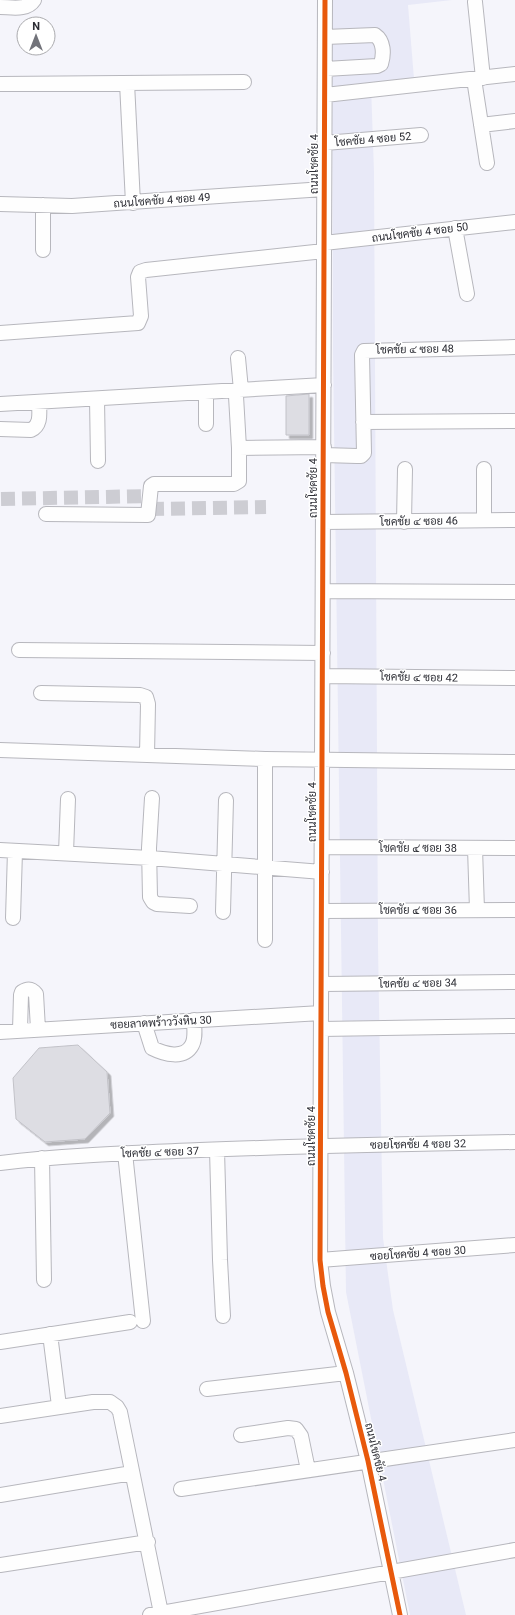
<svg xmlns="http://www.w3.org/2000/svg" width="515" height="1615" viewBox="0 0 515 1615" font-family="Roboto,Sarabun,sans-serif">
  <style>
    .built { fill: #e8e9f7 }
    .building { fill: #dddde3; stroke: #c2c2c8; filter: url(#shadow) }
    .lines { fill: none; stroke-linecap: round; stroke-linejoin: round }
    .minor-tunnel { stroke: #cdcdd3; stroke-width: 14; stroke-dasharray: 14 7; stroke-linecap: butt }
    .minor-casing { stroke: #b7b7bd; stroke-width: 16 }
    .minor { stroke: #fefefe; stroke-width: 14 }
    .cycleway-casing { stroke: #fff; stroke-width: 8 }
    .cycleway { stroke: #e8590c; stroke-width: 5 }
    .labels { text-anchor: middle; stroke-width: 3; stroke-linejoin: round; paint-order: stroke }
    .street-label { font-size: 11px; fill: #2c2d34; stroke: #fff }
  </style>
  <defs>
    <filter id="shadow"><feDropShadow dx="3.5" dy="3.5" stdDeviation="0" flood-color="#0004"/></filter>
  </defs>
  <rect width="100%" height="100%" fill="#f5f5fb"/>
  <path class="built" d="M332,0H452L408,5L414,79L371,85L374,172L378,946L383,1238L393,1310L466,1615H410L346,1292L333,352Z"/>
  <path class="building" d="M309,394V435H286V396Z
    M78,1045L107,1072L110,1113L85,1139L45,1142L16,1119L13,1078L39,1048Z"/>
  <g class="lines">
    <path class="minor-tunnel" d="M1,499L150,496
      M150,509L266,507"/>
    <defs>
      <path id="minor" d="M325,0L320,1260L323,1286L328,1312L346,1373L368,1461L400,1615
        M475,2L483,78
        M0,7C11,7 27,11 34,0
        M325,37L375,35C384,41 384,54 381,64L377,66L325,69
        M474,79L487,163
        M127,83L133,203
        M0,84L244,82
        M325,95L515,74
        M481,125L515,121
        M325,143L421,135
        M0,204L72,206L324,189
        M43,205V250
        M455,228L467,294
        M324,243L515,222
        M0,333L138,323L141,316L138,277L140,272L146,270L324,251
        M238,358L241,390
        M206,392V424
        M236,396L239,448L324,447
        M97,399L98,461
        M0,404L324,385
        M363,422L515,421
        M0,429L31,430C42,425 39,412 39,402
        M324,455L357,456H361L364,453L362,355L364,351L515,347
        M484,469V520
        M46,514L148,515L151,486L154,484H234L239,481V448
        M323,522L515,520
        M404,522L405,469
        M323,591L515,592
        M19,650L323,653
        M323,676L515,678
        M41,693L140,695L146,697L148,704L147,755
        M0,750L265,759L515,762
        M152,798L149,848L150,897L153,902L157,904L190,906
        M322,847L515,848
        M475,848L477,910
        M0,850L150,858L322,872
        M66,853L68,799
        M322,911L515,910
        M223,912L226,800
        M13,918L15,851
        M265,940V759
        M322,984L515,982
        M144,1023L152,1048C164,1054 184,1060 192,1045C196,1038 194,1028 194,1020
        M321,1029L515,1026
        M20,1030L21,995L22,992C28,988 32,989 36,994L38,1029
        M0,1032L321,1013
        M217,1150L220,1260L223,1316
        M125,1153L143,1321
        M42,1158L44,1280
        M0,1163C66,1155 133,1153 200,1150C305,1146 410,1144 515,1142
        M320,1260L515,1245
        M50,1334L59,1406
        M0,1342L130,1322
        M207,1389L346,1373
        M0,1416L93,1402H110L117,1407L120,1412L161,1613
        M241,1435L288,1428L296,1429L301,1436L308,1470
        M181,1489L515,1440
        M0,1495L132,1473
        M0,1565L148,1542
        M150,1615L515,1550"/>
    </defs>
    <use href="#minor" class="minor-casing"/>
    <use href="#minor" class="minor"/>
    <defs>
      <path id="cycleway" d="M325,0L320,1260L323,1286L328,1312L346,1373L368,1461L400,1615"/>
    </defs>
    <use href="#cycleway" class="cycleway-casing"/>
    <use href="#cycleway" class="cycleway"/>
  </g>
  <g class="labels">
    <g class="street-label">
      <text transform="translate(373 139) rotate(-5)" y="4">โชคชัย 4 ซอย 52</text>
      <text transform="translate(314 164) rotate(-90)" y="4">ถนนโชคชัย 4</text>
      <text transform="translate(162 200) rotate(-4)" y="4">ถนนโชคชัย 4 ซอย 49</text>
      <text transform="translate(420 232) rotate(-7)" y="4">ถนนโชคชัย 4 ซอย 50</text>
      <text transform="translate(415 349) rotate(-1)" y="4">โชคชัย ๔ ซอย 48</text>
      <text transform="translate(313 488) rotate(-90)" y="4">ถนนโชคชัย 4</text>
      <text transform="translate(419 521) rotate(-1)" y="4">โชคชัย ๔ ซอย 46</text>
      <text transform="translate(419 677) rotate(1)" y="4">โชคชัย ๔ ซอย 42</text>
      <text transform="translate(312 812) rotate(-90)" y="4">ถนนโชคชัย 4</text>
      <text x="418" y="852">โชคชัย ๔ ซอย 38</text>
      <text x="418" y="914">โชคชัย ๔ ซอย 36</text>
      <text transform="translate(418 983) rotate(-1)" y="4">โชคชัย ๔ ซอย 34</text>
      <text transform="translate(161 1022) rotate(-3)" y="4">ซอยลาดพร้าววังหิน 30</text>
      <text transform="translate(311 1136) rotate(-90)" y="4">ถนนโชคชัย 4</text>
      <text transform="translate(418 1144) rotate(-1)" y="4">ซอยโชคชัย 4 ซอย 32</text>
      <text transform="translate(160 1152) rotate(-2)" y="4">โชคชัย ๔ ซอย 37</text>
      <text transform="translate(418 1253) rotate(-4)" y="4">ซอยโชคชัย 4 ซอย 30</text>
      <text transform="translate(376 1452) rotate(76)" y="4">ถนนโชคชัย 4</text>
    </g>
  </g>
  <g transform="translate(36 36)"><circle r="19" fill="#ffffff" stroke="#ababae"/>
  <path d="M0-3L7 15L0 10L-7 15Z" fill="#72737a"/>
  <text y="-6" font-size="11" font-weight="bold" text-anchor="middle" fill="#2c2d34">N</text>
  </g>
</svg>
